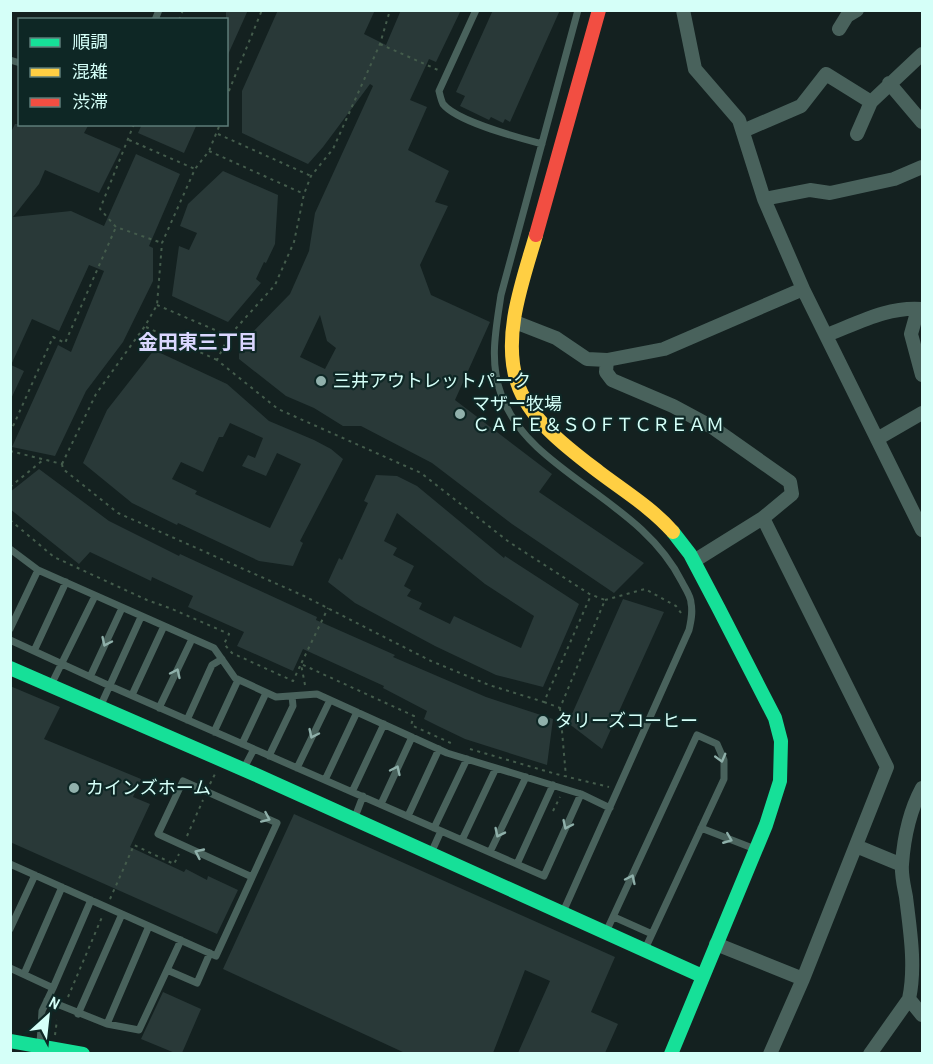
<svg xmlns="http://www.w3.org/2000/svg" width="933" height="1064" viewBox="0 0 933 1064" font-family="'Archivo Narrow','Noto Sans JP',sans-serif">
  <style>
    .building { fill: #293938; fill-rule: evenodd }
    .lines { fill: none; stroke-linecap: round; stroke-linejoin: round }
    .path { stroke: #445c4c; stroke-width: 2; stroke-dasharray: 3 4.5; stroke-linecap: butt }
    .lane { stroke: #49625c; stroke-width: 7 }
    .street { stroke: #49625c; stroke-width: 14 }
    .fast { stroke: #16e098; stroke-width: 14 }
    .slow { stroke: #ffcf43; stroke-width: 14 }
    .jam { stroke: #f24e42; stroke-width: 14 }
    .oneway { stroke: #8fb0aa }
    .poi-dot { fill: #91b1ac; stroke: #0e2725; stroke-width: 2 }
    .labels { text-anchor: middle; stroke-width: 4.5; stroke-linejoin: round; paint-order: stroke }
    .poi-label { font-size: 18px; fill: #d5fff8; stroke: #0e2725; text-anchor: start }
    .neighbourhood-label { font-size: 20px; font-weight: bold; fill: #dad7ff; stroke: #0e2725 }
  </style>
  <rect width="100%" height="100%" fill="#142120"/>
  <path class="building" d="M226,10H248L226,59Z
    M278,10H375L364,34L386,45L401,10H461L436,62L429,59L410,100L427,107L408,150L449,171L435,202L448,206L420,265L431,295L490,322L455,400L552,474L539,492L644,563L614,593L512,524L432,463L361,426H343L314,408L286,396L239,359V354L246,339L290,294L309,251L315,213L373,86L370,84L323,147L308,164L242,133V91ZM320,315L327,341L336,348L325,369L300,357Z
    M493,10H560L510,122L505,119L503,123L491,117L489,120L460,106L465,96L456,92Z
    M15,124H89L84,133L121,149L99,193L45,170L39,184L13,217L71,211L104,226L136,154L180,174L149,246L153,248V281L123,342L86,391L55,456L12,447L58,345L71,352L104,271L89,265L59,331L32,319L11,365L24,371L10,401V134Z
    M142,124H197L184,153L138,133Z
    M223,171L278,195L275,244L266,263L264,262L256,279L261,283L228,322L172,296L179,246L189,250L197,233L180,226L188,204Z
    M154,350L227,384L269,421L314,440L331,449L343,459L300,541L303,543L293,566L259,561L178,523L177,525L132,503L83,463L107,410ZM230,423L263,438L255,458L248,455L242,466L266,476L277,453L301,464L270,528L195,494L197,491L172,479L181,462L203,472L219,437H223Z
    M39,469L109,521L179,556L180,554L317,617L316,620L395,655L393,657L486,697L553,719L547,765L465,739L438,726L424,719L427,711L383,688L384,686L303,649L293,671L237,646L244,632L188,607L193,596L152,577L151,581L90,552L79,564L10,509V492Z
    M376,475L397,476L417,486L504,558L505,556L579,604L543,687L496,675L435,646L355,603L328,582L339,558L342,560L368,503L364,501ZM397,513L485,584L534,616L521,648L454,616L450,624L419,609L422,603L407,596L411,590L404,586L414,566L393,555L397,548L384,541Z
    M623,599L664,612L602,749L568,723Z
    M10,686L60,707L44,739L141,779L133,797L150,804L130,847L184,872L186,869L207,880L208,876L238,890L217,934L10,842Z
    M294,814L615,957L591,1012L618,1024L605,1053H518L550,981L525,970L493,1053H405L223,969Z
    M163,992L201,1009L182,1053H175L141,1039Z"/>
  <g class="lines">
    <path class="path" d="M179,20L183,10
      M380,44L438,70
      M226,98L262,10
      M134,124L100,209L116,227L162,243
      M218,134L311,176
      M129,140L195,169
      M209,151L304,194
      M157,305L229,336
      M146,327L217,360
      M10,433L53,337L65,343L116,227
      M10,451L62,464
      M62,464L63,469L118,513L304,596L431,661L489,685L544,702L591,595L509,542L421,473L278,409L217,360L229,336L275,285L294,242L304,194L311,176L333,149L380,44L390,10
      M62,464L96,394L145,326L157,305L162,243L195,169L209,151L220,124
      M10,487L43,460
      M10,520L54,557L147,600L172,609L229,634L224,644L232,653L293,681L301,664L414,716L411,725L453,744
      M605,600L645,589L676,606L681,613
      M305,685L301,664L328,608
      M544,702L560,708L605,600L592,595
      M560,708L566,777
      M470,749L556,774L609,787
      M210,784L215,774L217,775
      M553,811L560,797
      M187,836L203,800
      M110,899L134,845L174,864L179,854
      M68,997L102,917
      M55,1035L57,1020"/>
    <path class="lane" d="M476,10L439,91C440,95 441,100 443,104C457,122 520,138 542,144
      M155,20L159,10
      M10,60L20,63
      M10,549L38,570L214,648L235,678L276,697L317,694L447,753L581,794L544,876L110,686L10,640
      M10,629L38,570
      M34,651L66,582
      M90,677L122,608
      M51,685L95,596
      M132,695L164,626
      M100,707L141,617
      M159,708L192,639
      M187,720L212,665L222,659
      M214,732L238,680
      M242,744L266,693
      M269,756L293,706L292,696
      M244,768L254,749
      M297,768L330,700
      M325,780L357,712
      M352,792L384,724
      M581,794L610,808
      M381,804L412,737
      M408,816L439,749
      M355,817L363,796
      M434,828L467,759
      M701,828L755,849
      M462,840L496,768
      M490,852L526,777
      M431,853L441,831
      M10,864L216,956L277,823L183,781L158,834L252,877
      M517,864L553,785
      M563,912L689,630C691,621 693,612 691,603C691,596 685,588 682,582C651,520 585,492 537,447C522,433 508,414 501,394C489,361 496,329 501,295L578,10
      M614,917L652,934
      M10,929L35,875
      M606,932L697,735L717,744L724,760V779L645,949
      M10,968L53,988L42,1011L40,1044
      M167,970L181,940
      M24,974L62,887
      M53,988L91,900
      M47,1000L107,1024L139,1030L167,970L197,983L210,953
      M78,1014L122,914
      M107,1024L149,926"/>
    <path class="street" d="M683,10L695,69L739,120L764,199L803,289L922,530
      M839,29L847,16L857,10
      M889,83L922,122
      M743,131L801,106L826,74L871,102
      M857,134L871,102L922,54
      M764,199L810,190L830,193L894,179L922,167
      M918,309L911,334L922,375
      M515,322L556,338L587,359L607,360L664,349L803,289
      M827,335C858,323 889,306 922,309
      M607,360L606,372L612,380L673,406L712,427L790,482L792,494L763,518L694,561
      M877,439L922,413
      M763,518L887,767L803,979L770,1054
      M856,846L902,865
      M716,944L803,979
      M909,999L922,1015
      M870,1054L909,999C916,966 910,930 906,897C904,886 901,875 902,864C904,837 909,812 922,788"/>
    <path class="fast" d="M10,668L254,774L702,976
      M10,1041L83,1054
      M671,1054L766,825L780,781L781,741L775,718L719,609L690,554L673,532"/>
    <path class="slow" d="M536,235C523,280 502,335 517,382C529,420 569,449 599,472C624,491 652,508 673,532"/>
    <path class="jam" d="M536,235L599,10"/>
  </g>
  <defs><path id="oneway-chevron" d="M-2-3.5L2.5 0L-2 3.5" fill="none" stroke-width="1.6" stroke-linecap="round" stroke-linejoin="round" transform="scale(1.5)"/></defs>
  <g class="oneway">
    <use href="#oneway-chevron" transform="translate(106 642) rotate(115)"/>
    <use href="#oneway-chevron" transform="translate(176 673) rotate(-65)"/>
    <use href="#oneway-chevron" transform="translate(313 734) rotate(115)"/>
    <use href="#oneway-chevron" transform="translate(721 758) rotate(75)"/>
    <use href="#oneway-chevron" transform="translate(396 770) rotate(-65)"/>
    <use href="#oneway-chevron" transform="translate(266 818) rotate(24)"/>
    <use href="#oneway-chevron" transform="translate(567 825) rotate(115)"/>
    <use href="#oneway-chevron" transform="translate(499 833) rotate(116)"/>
    <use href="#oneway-chevron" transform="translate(728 839) rotate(22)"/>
    <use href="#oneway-chevron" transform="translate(199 853) rotate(-155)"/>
    <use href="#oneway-chevron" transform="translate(631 879) rotate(-65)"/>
  </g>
  <g class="poi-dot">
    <circle cx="321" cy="381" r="6"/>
    <circle cx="460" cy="414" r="6"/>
    <circle cx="543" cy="721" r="6"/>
    <circle cx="74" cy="788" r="6"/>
  </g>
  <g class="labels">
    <g class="poi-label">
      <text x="333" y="387">三井アウトレットパーク</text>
      <text x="472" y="410">マザー牧場<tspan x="472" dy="21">ＣＡＦＥ＆ＳＯＦＴＣＲＥＡＭ</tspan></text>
      <text x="555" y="727">タリーズコーヒー</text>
      <text x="86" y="794">カインズホーム</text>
    </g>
    <g class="neighbourhood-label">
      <text x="198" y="349">金田東三丁目</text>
    </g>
  </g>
  <rect width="933" height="1064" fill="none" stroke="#d5fff8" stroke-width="24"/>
  <rect x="18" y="18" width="210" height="108" fill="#0e2725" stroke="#5e7d79" stroke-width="1.5"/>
  <rect x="30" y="38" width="30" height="9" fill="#16e098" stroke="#5e7d79" stroke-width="1.5"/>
  <text x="72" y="48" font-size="18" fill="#d5fff8">順調</text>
  <rect x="30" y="68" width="30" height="9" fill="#ffcf43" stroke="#5e7d79" stroke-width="1.5"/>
  <text x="72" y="78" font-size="18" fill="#d5fff8">混雑</text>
  <rect x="30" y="98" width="30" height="9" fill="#f24e42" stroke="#5e7d79" stroke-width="1.5"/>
  <text x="72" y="108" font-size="18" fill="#d5fff8">渋滞</text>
  <g transform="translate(48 1016) rotate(27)" stroke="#0e2725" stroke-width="4.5" paint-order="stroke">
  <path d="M0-4.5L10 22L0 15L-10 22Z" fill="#d5fff8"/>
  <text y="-9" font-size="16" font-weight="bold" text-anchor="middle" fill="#d5fff8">N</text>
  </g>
</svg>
